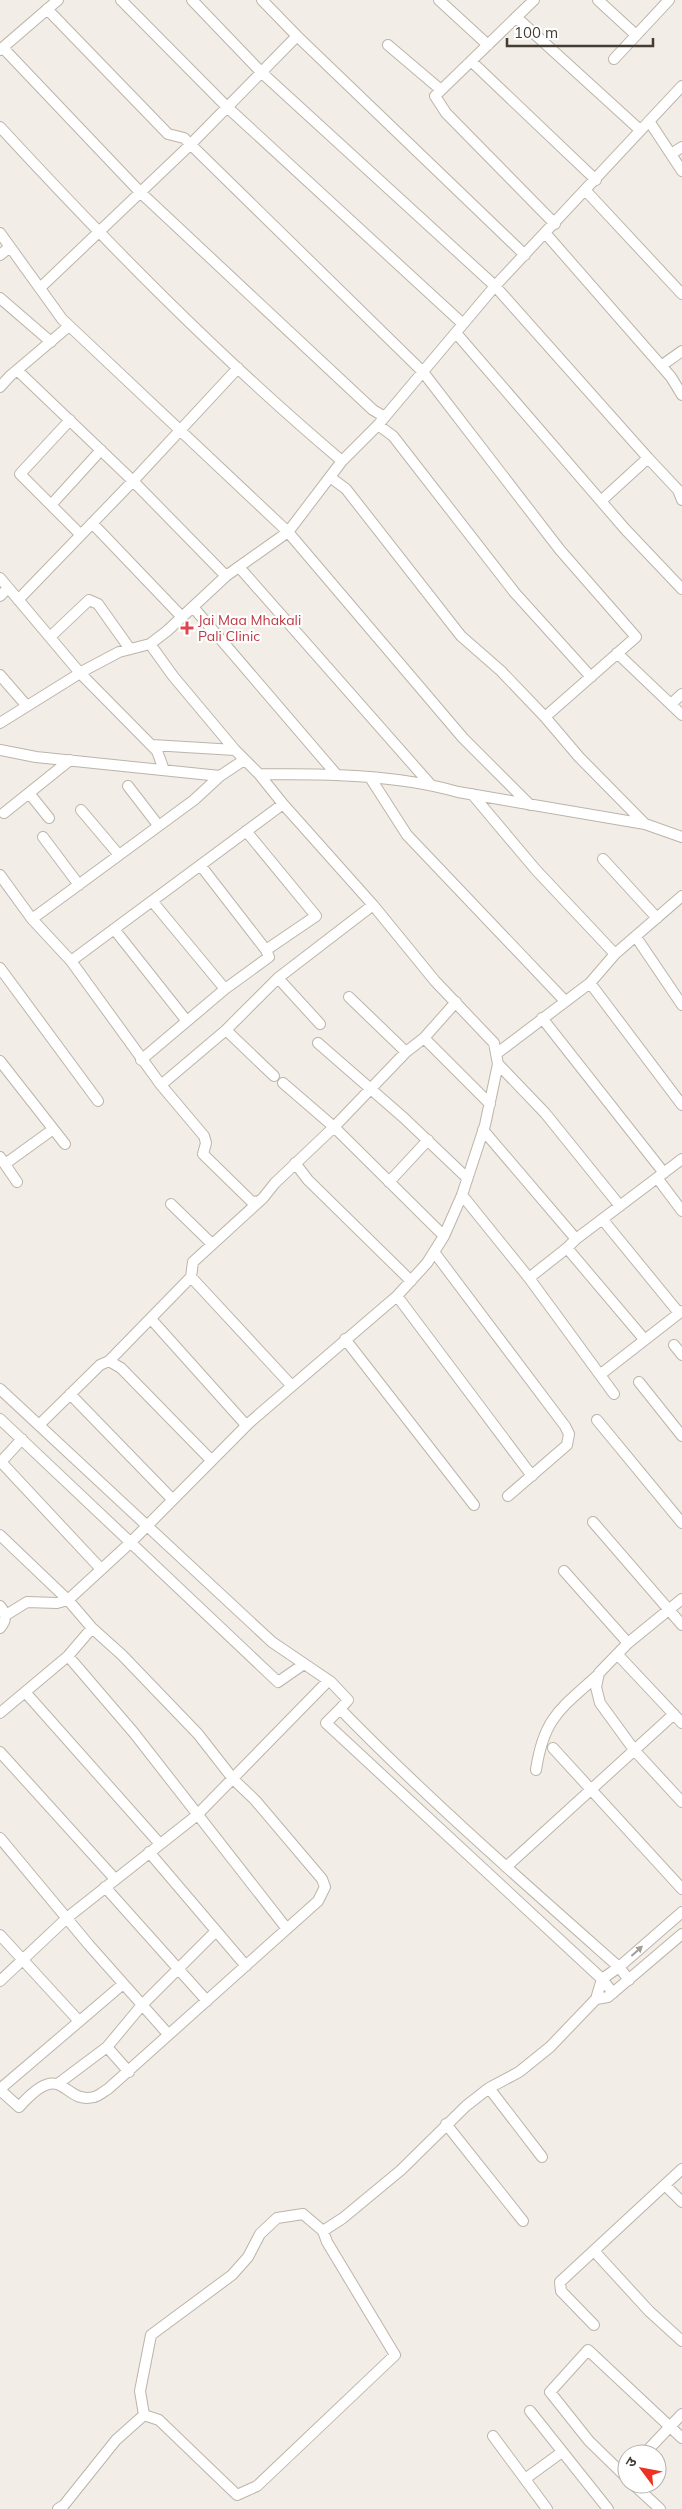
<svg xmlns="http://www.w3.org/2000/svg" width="682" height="2509" viewBox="0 0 682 2509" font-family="Mulish,'Noto Sans Devanagari',sans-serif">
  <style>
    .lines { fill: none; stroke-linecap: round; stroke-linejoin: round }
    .minor-casing { stroke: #bcb4a9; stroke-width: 12 }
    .minor { stroke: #fff; stroke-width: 10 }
    .oneway { fill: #a29e9a }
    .health-dot { fill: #e0444e; stroke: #fff; stroke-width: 2 }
    .labels { text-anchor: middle; stroke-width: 4.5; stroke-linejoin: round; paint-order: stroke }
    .health-label { font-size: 14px; fill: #be3a42; stroke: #fff; text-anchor: start }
  </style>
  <rect width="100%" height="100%" fill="#f2ede6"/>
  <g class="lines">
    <defs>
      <path id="minor" d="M121,0L227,107L463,324
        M192,0L261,72L495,286L648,458
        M262,0L297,36L525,255
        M439,0L488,45
        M534,0L435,96L446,113L555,224
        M598,0L636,35
        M47,9L168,134L184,138L423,372L560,550L636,637L545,717
        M516,17L640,130
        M388,45L441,90
        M3,48L140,192L373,410L385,417
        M0,50L58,0
        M614,59L669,0
        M471,61L596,180
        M649,121L682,171
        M0,127C108,244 220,358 342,461
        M671,154L682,147
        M586,191L682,294
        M0,233L62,319L288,532L463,738L530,805
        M546,234L671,377L682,395
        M0,255L10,247
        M40,288L190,145L297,36
        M0,298L51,342
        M456,333L625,529L682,589
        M661,366L682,351
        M17,370L133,481L226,576
        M0,387L10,376L69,326
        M70,420L20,474L81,535
        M378,425L393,436L515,593L591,677
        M330,477L346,489L461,636L501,671L545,717L579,757L645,824
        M601,501L648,458L678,490L682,500
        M51,505L101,450
        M92,523L182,617
        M239,567L430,784
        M0,578L80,673L157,751L164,770
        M0,596L8,588
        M18,600L133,481L238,368
        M193,607L336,774
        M50,637L89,600L98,604L130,649
        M617,653L682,715
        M0,675L26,705
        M671,704L682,694
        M0,723L85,670L119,652L150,644L167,631L226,576L288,532L342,461L378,425L495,286L682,86
        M152,745L235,750
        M0,750L36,757L220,776L244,760
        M259,774C324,774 395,774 458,792L645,824L682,837
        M371,779L407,835L565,1001
        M128,786L158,825
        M29,793L49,818
        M472,794L536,870L615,954
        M81,810L119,855
        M4,813L70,760
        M43,837L79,885
        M603,859L657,918
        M201,866L266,950L316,916L246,831
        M0,875L32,919L71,961L161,1085L226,1030L278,978L373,905
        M32,919L194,800L220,776
        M114,929L186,1020
        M636,937L682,1005
        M71,961L283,804
        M0,968L98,1101
        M278,978L320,1024
        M590,983L682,1105
        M225,989L269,957L266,950
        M349,997L406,1052
        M542,1018L664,1173
        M226,1030L274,1076
        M424,1038L490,1104
        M318,1043L404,1118L467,1178
        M496,1054L590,983L615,954L682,896
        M141,1060L225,989L152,901
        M0,1061L65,1144
        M498,1064L545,1113L620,1206
        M283,1083L334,1127L444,1236
        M161,1085L204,1136L206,1143L203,1154L207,1158L251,1201L258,1202
        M483,1130L576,1239
        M0,1157L17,1182
        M295,1163L308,1180L411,1281
        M5,1164L52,1130
        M658,1179L682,1211
        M389,1182L428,1140
        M462,1195L529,1278L614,1394
        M171,1204L212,1244
        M603,1220L679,1313
        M567,1248L644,1339
        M434,1252L565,1426L569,1434L567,1445L508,1496
        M191,1277L291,1385
        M529,1278L567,1248L576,1239L682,1159
        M397,1296L532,1476
        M151,1319L246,1425
        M345,1339L474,1505
        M674,1345L682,1355
        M109,1361L191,1277L193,1262L263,1198L275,1183L334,1127L406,1052L424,1038L456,1002
        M601,1374L682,1311
        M639,1382L682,1436
        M0,1389L272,1642L331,1682L348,1700L340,1709C429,1800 524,1883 619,1967L629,1980
        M70,1394L172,1499
        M0,1419L278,1682L304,1664
        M597,1420L682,1523
        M39,1425L100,1365L109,1361L121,1368L211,1460
        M1,1462L101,1569
        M0,1463L22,1439
        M593,1522L682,1625
        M0,1535L68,1600L92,1628L122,1655L198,1734L234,1780L255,1800L322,1879L325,1887L318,1901L108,2089C104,2091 99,2096 94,2097C62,2105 64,2056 19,2107L0,2090
        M564,1571L628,1643
        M682,1599L628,1643L599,1673L596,1687L600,1703L635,1751L682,1802
        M0,1606C7,1614 7,1620 0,1628
        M6,1615L27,1602L57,1603L68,1600L130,1543L249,1423L397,1296L427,1263L444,1236L462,1195L485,1125L498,1064L494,1043L435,981L373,905L283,804L259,774L235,750L173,676L150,644
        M618,1655L682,1723
        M68,1656L134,1733L287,1929
        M25,1692L160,1844
        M340,1709L326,1723L602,1979L613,1993
        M0,1713L68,1656L92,1628
        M553,1748L682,1889
        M0,1752L115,1879
        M536,1770C544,1716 562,1708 599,1674
        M0,1838L89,1945L168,2034
        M149,1852L246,1966
        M506,1867L674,1714
        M105,1887L207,2001
        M0,1935L78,2020
        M0,1981L68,1917L196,1816L328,1681
        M596,1999L608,1997L682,1934
        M107,2047L129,2072
        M59,2083L107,2047L142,2005L216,1931
        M489,2088L542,2157
        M0,2089L123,1984
        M446,2124L523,2221
        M665,2185L682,2202
        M594,2251L649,2311L682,2341
        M594,2325L561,2291L560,2282L682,2169
        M530,2411L608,2509
        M144,2415L159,2420L237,2495L257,2486L395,2355L327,2242L323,2231
        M493,2436L547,2509
        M644,2454L682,2414
        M627,2478L589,2441L550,2392L588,2350L682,2438
        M525,2479L562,2452
        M633,2484L660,2509
        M58,2509L64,2505L116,2440L144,2415L140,2391L151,2335L232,2275L248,2257L260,2234L277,2218L303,2214L323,2231L343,2218L401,2170L466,2106L489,2088L519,2072L550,2047L596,1999L602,1979L619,1967L682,1912"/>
    </defs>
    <use href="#minor" class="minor-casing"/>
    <use href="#minor" class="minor"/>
  </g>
  <defs><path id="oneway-solid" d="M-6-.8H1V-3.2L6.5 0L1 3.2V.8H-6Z" transform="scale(1.25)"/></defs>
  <use class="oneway" href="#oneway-solid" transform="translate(637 1951) rotate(-42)"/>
  <path class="health-dot" d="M184.5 620.5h5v5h5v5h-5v5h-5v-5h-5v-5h5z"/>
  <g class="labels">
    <g class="health-label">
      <text x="198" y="625">Jai Maa Mhakali<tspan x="198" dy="16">Pali Clinic</tspan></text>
    </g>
  </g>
  <g transform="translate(642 2469) rotate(302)"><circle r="24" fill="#ffffff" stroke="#b4b1af"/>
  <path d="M0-4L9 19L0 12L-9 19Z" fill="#eb3223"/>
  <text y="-8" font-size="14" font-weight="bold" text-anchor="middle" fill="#443d36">उ</text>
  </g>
  <path d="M507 38v8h146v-8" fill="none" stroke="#443d36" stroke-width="2.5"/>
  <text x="514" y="38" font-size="15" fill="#443d36" stroke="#ffffff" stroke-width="4" paint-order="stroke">100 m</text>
</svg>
